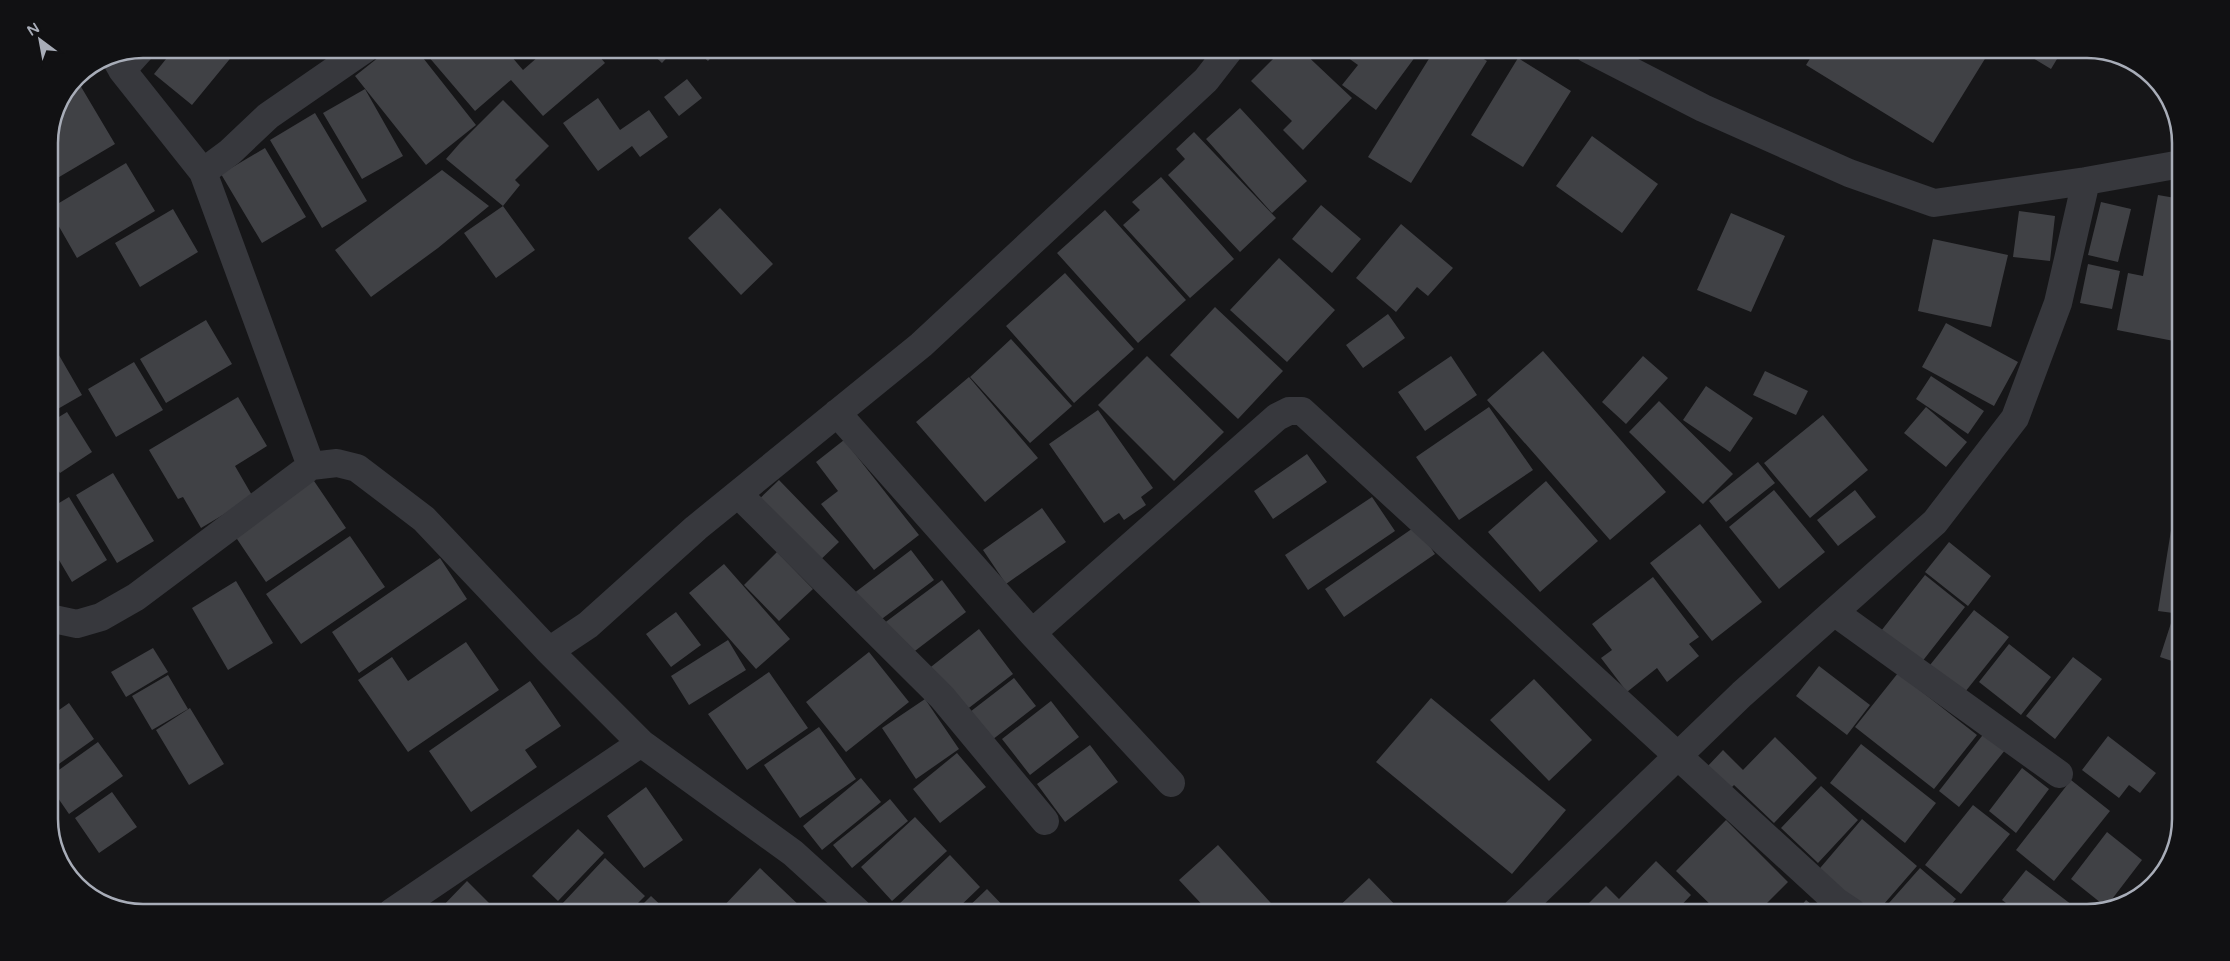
<svg xmlns="http://www.w3.org/2000/svg" width="2230" height="961" viewBox="0 0 2230 961" font-family="'Varela Round',sans-serif">
  <style>
    .building { fill: #404145 }
    .lines { fill: none; stroke-linecap: round; stroke-linejoin: round }
    .minor { stroke: #37383d; stroke-width: 28 }
    .rim { fill: none; stroke: #a8adb8; stroke-width: 2.5 }
  </style>
  <rect width="100%" height="100%" fill="#161618"/>
  <path class="building" d="M174,49H238L192,105L154,74Z
    M389,49H416L476,125L426,165L355,76Z
    M422,49H505L523,70L547,49H593L605,63L543,116L511,80L475,111Z
    M647,49H675L662,63Z
    M694,49H719L708,61Z
    M1271,49H1300L1352,98L1303,150L1283,130L1292,121L1251,81L1277,55Z
    M1336,49H1421L1376,110L1342,85L1358,65Z
    M1435,49H1467L1487,61L1411,183L1368,157Z
    M1816,49H1991L1933,143L1806,65Z
    M2018,49H2063L2051,69Z
    M1518,58L1571,91L1523,167L1471,135Z
    M687,79L702,98L679,116L664,97Z
    M80,85L115,144L49,183V136L69,91Z
    M365,89L403,156L362,179L323,113Z
    M598,98L620,130L649,110L668,137L640,157L632,146L598,171L563,123Z
    M503,100L549,146L515,180L520,185L503,206L446,159L460,143Z
    M1240,108L1307,181L1272,213L1206,139Z
    M315,113L367,201L322,228L270,140Z
    M1194,132L1276,218L1240,252L1168,175L1185,159L1176,149Z
    M1592,136L1658,184L1622,233L1556,186Z
    M265,148L306,217L262,243L221,174Z
    M126,163L155,211L77,258L49,209Z
    M442,170L489,206L438,248L371,297L335,250Z
    M1161,177L1234,259L1190,298L1123,225L1140,210L1132,202Z
    M2158,195L2181,199V332L2179,342L2117,330L2128,273L2143,276Z
    M2101,202L2131,209L2118,262L2088,255Z
    M1321,205L1361,239L1332,273L1292,239Z
    M503,206L535,250L496,278L464,233Z
    M720,208L773,264L741,295L688,238Z
    M173,209L198,252L140,287L115,243Z
    M1105,210L1186,300L1138,343L1057,253Z
    M2019,211L2055,216L2050,261L2013,257Z
    M1731,213L1785,236L1751,312L1697,290Z
    M1401,224L1453,268L1428,296L1417,287L1396,312L1356,278Z
    M1933,239L2008,255L1991,327L1918,311Z
    M1279,258L1335,310L1287,362L1230,310Z
    M2088,264L2120,271L2112,309L2080,303Z
    M1065,273L1134,349L1074,403L1006,326Z
    M1215,307L1283,371L1238,419L1170,355Z
    M1388,314L1405,338L1363,368L1346,345Z
    M206,320L232,364L166,403L140,359Z
    M1946,323L2018,362L1994,406L1922,367Z
    M49,326L58,342L49,347Z
    M1011,339L1072,406L1030,443L970,377Z
    M56,350L82,395L49,414V354Z
    M1543,351L1666,492L1610,540L1487,400Z
    M1147,356L1224,432L1174,481L1098,405Z
    M1451,356L1477,395L1425,431L1398,392Z
    M1643,356L1668,378L1626,424L1602,402Z
    M134,362L163,410L116,437L88,389Z
    M1765,371L1808,391L1796,415L1753,395Z
    M1931,376L1984,411L1968,434L1916,399Z
    M969,377L1038,458L985,502L916,422Z
    M1706,386L1753,418L1730,452L1683,420Z
    M238,397L267,446L235,466L253,497L201,528L183,497L178,499L149,450Z
    M1659,401L1733,474L1703,504L1629,432Z
    M1489,407L1533,470L1459,520L1416,457Z
    M1926,407L1967,442L1946,467L1904,433Z
    M1098,410L1153,488L1141,497L1146,505L1124,520L1119,513L1104,523L1049,444Z
    M67,412L92,452L60,473L49,455V423Z
    M1823,415L1868,470L1810,518L1764,463Z
    M844,440L919,535L874,570L821,504L838,491L816,462Z
    M1307,454L1327,482L1273,519L1254,491Z
    M1758,462L1775,483L1726,522L1709,501Z
    M49,468L58,474L49,487Z
    M113,473L154,541L117,563L76,495Z
    M312,478L346,528L266,582L233,533Z
    M779,480L839,542L813,567L753,505Z
    M1546,481L1598,541L1540,592L1488,532Z
    M2178,487L2181,488V614L2158,611Z
    M1774,490L1825,552L1779,589L1729,527Z
    M1855,490L1876,517L1838,546L1817,520Z
    M69,497L107,560L72,582L49,543V509Z
    M1372,497L1395,531L1308,590L1285,555Z
    M1042,508L1066,542L1006,584L983,550Z
    M1700,524L1762,602L1712,641L1650,563Z
    M1416,526L1435,554L1344,617L1325,589Z
    M350,536L385,587L301,644L266,594Z
    M1949,542L1991,576L1968,606L1925,572Z
    M911,550L934,580L871,627L849,597Z
    M777,552L813,589L779,621L744,585Z
    M440,558L467,599L359,673L332,632Z
    M724,564L790,639L756,669L689,593Z
    M1925,575L1965,607L1921,663L1881,631Z
    M1653,577L1699,637L1689,644L1699,656L1667,682L1657,668L1627,692L1601,658L1612,650L1592,624Z
    M942,580L966,612L907,657L883,624Z
    M236,581L273,643L228,670L192,608Z
    M1974,610L2009,637L1965,692L1930,665Z
    M676,612L701,645L671,667L646,634Z
    M2172,620L2181,623V664L2160,657Z
    M979,629L1013,674L961,714L927,670Z
    M728,640L746,670L689,705L671,676Z
    M466,642L499,690L408,752L358,680L392,657L408,681Z
    M2009,644L2051,677L2021,715L1979,682Z
    M153,648L168,672L126,697L111,672Z
    M869,652L909,702L846,752L806,702Z
    M2073,657L2102,679L2055,739L2026,716Z
    M1819,666L1870,705L1847,735L1796,696Z
    M769,672L808,728L747,770L708,714Z
    M1898,673L1977,735L1934,789L1855,727Z
    M168,675L188,709L152,730L132,696Z
    M1014,678L1036,706L988,743L966,715Z
    M1534,679L1592,740L1549,781L1490,720Z
    M530,681L561,726L525,750L537,767L471,812L429,751Z
    M49,693L57,704L49,710Z
    M1431,698L1566,810L1512,874L1376,762Z
    M925,699L959,749L916,779L882,728Z
    M1051,701L1079,737L1030,775L1002,739Z
    M69,703L94,739L49,771V717Z
    M190,708L224,764L189,785L156,730Z
    M819,727L856,779L800,818L764,765Z
    M1989,727L2010,744L1959,807L1939,791Z
    M2108,736L2156,773L2140,793L2129,785L2119,798L2082,770Z
    M1775,737L1817,778L1774,823L1734,785L1728,791L1706,768L1723,750L1743,770Z
    M98,742L123,776L69,814L49,785V777Z
    M1861,744L1936,803L1905,843L1830,783Z
    M1090,745L1118,782L1065,822L1037,784Z
    M957,753L986,787L940,823L913,789Z
    M2022,768L2049,789L2016,833L1989,811Z
    M861,778L881,802L822,850L803,826Z
    M2071,780L2110,811L2054,881L2016,850Z
    M1821,786L1858,820L1818,863L1781,828Z
    M646,787L683,840L644,868L607,816Z
    M112,792L137,827L99,853L75,818Z
    M890,799L908,821L852,868L833,845Z
    M1973,805L2010,834L1961,894L1925,865Z
    M915,817L947,851L892,901L861,867Z
    M1862,819L1917,866L1877,912H1860L1815,874Z
    M1726,820L1788,882L1758,912H1718L1676,871Z
    M578,829L604,853L558,901L532,876Z
    M2107,832L2142,860L2106,907L2071,879Z
    M1218,845L1279,912H1209L1179,880Z
    M950,855L980,887L954,912H903L897,906Z
    M605,858L645,896L629,912H571L562,904Z
    M1656,861L1691,895L1675,912H1592L1586,906L1606,886L1619,899Z
    M760,868L803,909L799,912H718Z
    M1920,868L1956,899L1945,912H1899L1889,903Z
    M2026,870L2076,908L2072,912H2018L2002,900Z
    M1369,878L1402,912H1333Z
    M467,881L498,912H437Z
    M987,889L1009,912H963Z
    M651,896L668,912H635Z
    M1806,900L1821,912H1796Z
    M1082,903L1091,912H1072Z"/>
  <g class="lines">
    <path class="minor" d="M1588,49L1703,108L1849,173L1934,203L2086,181L2181,164
      M113,54L122,70L203,172L311,466
      M122,70L141,49
      M203,172L230,152L268,116L365,49
      M837,413L1032,633L1171,783
      M738,494L942,697L1045,821
      M1834,612L2059,774
      M49,618L77,624L101,617L136,597L311,466L337,463L357,468L424,519L549,651L641,743L793,853L858,912
      M1032,633L1277,417L1289,411H1302L1837,902L1852,912
      M549,651L588,625L696,528L921,345L1206,80L1230,49
      M392,912L641,743
      M1516,912L1742,694L1935,522L2015,418L2058,303L2086,181"/>
  </g>
  <path d="M0 0H2230V961H0ZM143 58H2087A85 85 0 0 1 2172 143V819A85 85 0 0 1 2087 904H143A85 85 0 0 1 58 819V143A85 85 0 0 1 143 58Z" fill="#111113" fill-rule="evenodd"/>
  <path class="rim" d="M143 58H2087A85 85 0 0 1 2172 143V819A85 85 0 0 1 2087 904H143A85 85 0 0 1 58 819V143A85 85 0 0 1 143 58Z"/>
  <g transform="translate(40 40) rotate(328)" stroke="#111113" stroke-width="4" paint-order="stroke">
  <path d="M0-4L9 19L0 12L-9 19Z" fill="#a8adb8"/>
  <text y="-8" font-size="14" font-weight="bold" text-anchor="middle" fill="#a8adb8">N</text>
  </g>
</svg>
